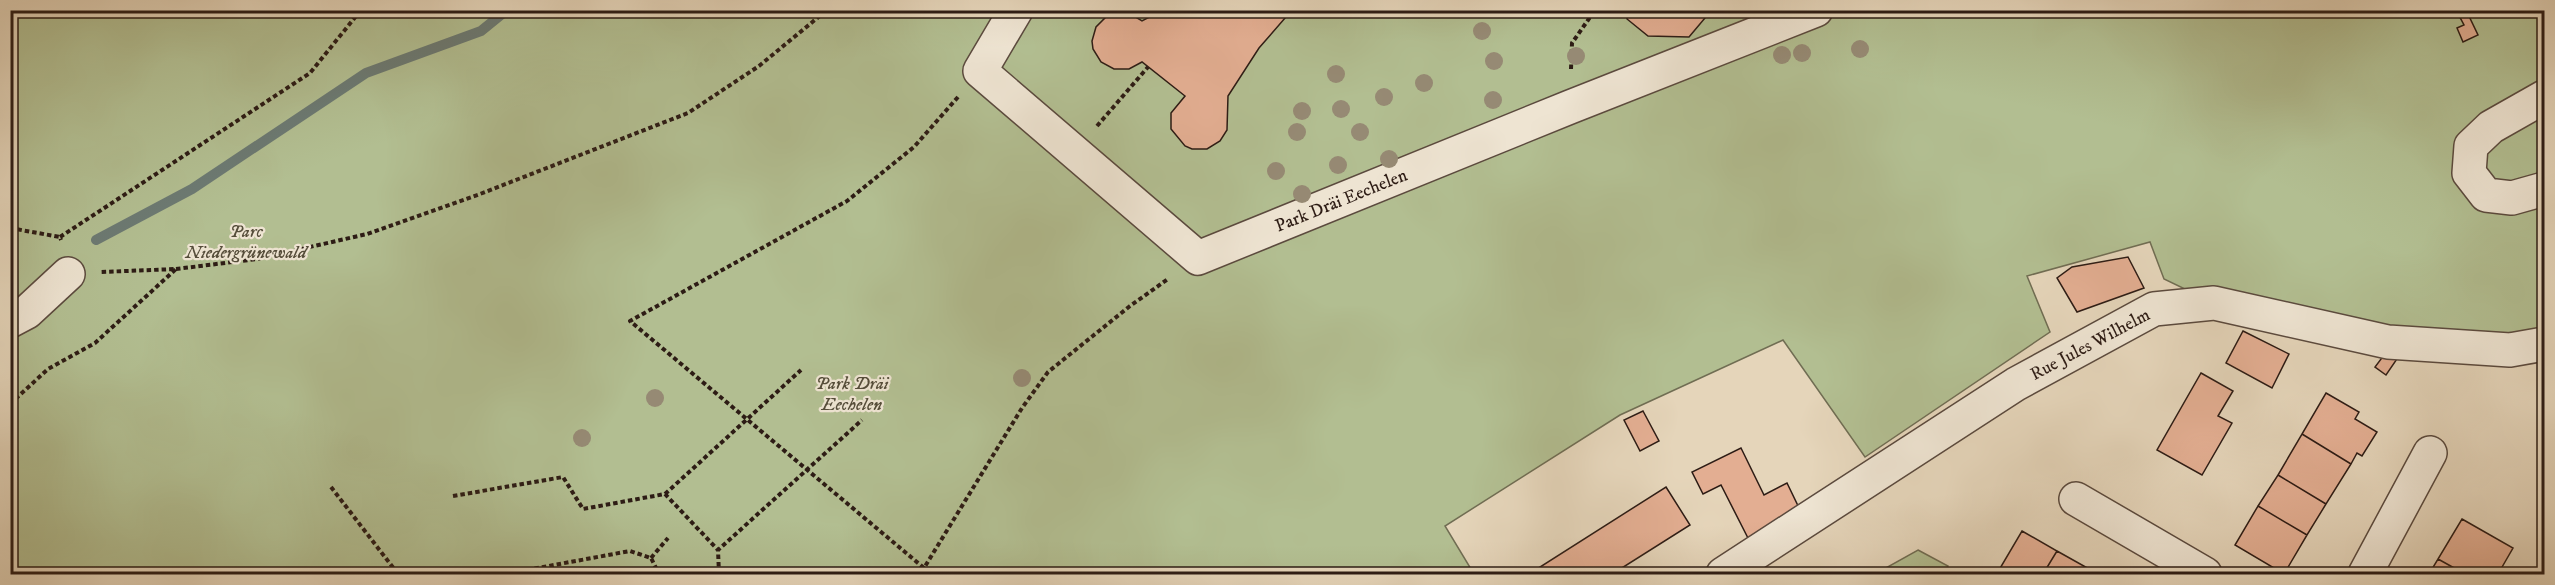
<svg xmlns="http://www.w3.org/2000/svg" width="2555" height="585" viewBox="0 0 2555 585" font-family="'IM FELL DW Pica',serif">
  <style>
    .green { fill: #b2be91; stroke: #706d53; stroke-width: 1.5 }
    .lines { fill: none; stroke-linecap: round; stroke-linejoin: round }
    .stream { stroke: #6c7a73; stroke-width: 10 }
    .building { fill: #e3ae92; stroke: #2d1c15; stroke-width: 1.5 }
    .minor-casing { stroke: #5b4a3e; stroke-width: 36 }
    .path { stroke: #2d1c15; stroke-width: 4; stroke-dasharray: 4.5 3; stroke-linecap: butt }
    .minor { stroke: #eee4d2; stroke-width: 33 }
    .tree { fill: #968a74 }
    .labels { text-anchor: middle; stroke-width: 4.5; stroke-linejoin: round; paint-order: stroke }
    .street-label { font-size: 18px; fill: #2d1c15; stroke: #eee4d2 }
    .park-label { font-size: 18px; font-style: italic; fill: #554d3a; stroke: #eee4d2 }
  </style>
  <rect width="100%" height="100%" fill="#e5d5ba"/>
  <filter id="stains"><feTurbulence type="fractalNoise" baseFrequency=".00333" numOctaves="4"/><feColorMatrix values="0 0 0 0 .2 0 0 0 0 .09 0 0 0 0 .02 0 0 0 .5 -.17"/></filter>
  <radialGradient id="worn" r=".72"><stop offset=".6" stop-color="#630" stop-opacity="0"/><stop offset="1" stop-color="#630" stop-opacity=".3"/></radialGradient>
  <path class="green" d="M11,11H2544V344L2510,350L2214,303L2164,279L2150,242L2027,276L2050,332L1865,457L1783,340L1620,415L1445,526L1474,574H11L10,321L26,312L11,287Z
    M1918,550L1948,566L1943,574H1875Z"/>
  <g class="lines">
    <path class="stream" d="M96,240L192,189L366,73L481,31L507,10"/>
  </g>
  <path class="building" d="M1163,10H1292L1259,48L1228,96L1227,130L1220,141L1207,149H1192L1185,146L1171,129V113L1185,96L1142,62L1129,69H1114L1101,62L1093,49L1092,41L1096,27L1107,16L1114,13H1129L1142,21Z
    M1627,10H1705V18L1689,37L1648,36L1627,19Z
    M2456,10H2466L2478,35L2463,42L2457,28L2464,25Z
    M2128,257L2144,288L2077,312L2057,278L2072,267Z
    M2243,331L2289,354L2272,388L2226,363Z
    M2384,355L2399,356L2386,375L2375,367Z
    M2201,373L2233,391L2218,416L2232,423L2202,475L2157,450Z
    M2326,393L2359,412L2355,419L2377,432L2362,456L2357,453L2351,464L2302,434Z
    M1643,411L1659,441L1640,451L1624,420Z
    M2302,434L2351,464L2326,504L2278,475Z
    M1741,448L1764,495L1787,483L1802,514L1749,540L1721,485L1703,494L1692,472Z
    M2278,475L2326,504L2307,535L2258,506Z
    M1666,487L1690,525L1617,571L1619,574H1529Z
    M2258,506L2307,535L2284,574L2235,545Z
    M2462,519L2513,548L2498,574H2465L2438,559Z
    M2022,531L2057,551L2043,574H2007L1999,570Z
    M2057,551L2091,570L2088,574H2043Z
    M2438,559L2465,574H2429Z"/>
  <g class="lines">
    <defs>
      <path id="minor" d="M1016,10L980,71L1198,258L1570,107L1816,10
        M2544,97L2491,127L2471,146L2469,173L2486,195L2512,198L2544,189
        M10,321L27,312L68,274
        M2076,499L2205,574
        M1723,574L2016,384L2154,309L2214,303L2388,342L2510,350L2544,344
        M2365,574L2430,453"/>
    </defs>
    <use href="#minor" class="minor-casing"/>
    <path class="path" d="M1571,69L1572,43L1595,10
      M958,97L914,147L847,201L630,321L924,568L1022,408L1048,372L1130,306L1168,279
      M1097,126L1148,67
      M10,228L60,237L61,240
      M60,237L310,73L361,10
      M176,269L257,259L367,234L480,194L688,113L759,66L827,10
      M10,404L48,369L95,343L176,269L101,272
      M331,487L398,574
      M665,494L801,370
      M453,496L563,477L583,509L665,494L718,550
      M651,558L668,538
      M505,574L630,551L651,558L659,574
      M719,574L718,550L862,420"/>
    <use href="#minor" class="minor"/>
  </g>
  <g class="tree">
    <circle cx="1482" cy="31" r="9"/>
    <circle cx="1860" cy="49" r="9"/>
    <circle cx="1802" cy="53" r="9"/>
    <circle cx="1782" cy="55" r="9"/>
    <circle cx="1576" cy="56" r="9"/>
    <circle cx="1494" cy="61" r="9"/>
    <circle cx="1336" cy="74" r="9"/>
    <circle cx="1424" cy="83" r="9"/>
    <circle cx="1384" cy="97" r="9"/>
    <circle cx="1493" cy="100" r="9"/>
    <circle cx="1341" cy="109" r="9"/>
    <circle cx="1302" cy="111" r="9"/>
    <circle cx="1297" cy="132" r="9"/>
    <circle cx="1360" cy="132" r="9"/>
    <circle cx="1389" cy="159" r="9"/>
    <circle cx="1338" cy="165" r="9"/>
    <circle cx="1276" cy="171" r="9"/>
    <circle cx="1302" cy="194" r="9"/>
    <circle cx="1022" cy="378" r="9"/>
    <circle cx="655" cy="398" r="9"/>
    <circle cx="582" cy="438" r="9"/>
  </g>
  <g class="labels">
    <g class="street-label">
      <text transform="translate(1341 200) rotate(-22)" y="6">Park Dräi Eechelen</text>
      <text transform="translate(2090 344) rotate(-28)" y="6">Rue Jules Wilhelm</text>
    </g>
    <g class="park-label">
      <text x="246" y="237">Parc<tspan x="246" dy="21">Niedergrünewald</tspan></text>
      <text x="852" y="389">Park Dräi<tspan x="852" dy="21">Eechelen</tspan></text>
    </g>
  </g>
  <rect width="2555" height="585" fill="none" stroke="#e5d5ba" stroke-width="36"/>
  <rect x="12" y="12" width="2531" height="561" fill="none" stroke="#2d1c15" stroke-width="3"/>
  <rect x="18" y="18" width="2519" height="549" fill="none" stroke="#2d1c15" stroke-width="1.5"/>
  <rect width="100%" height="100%" filter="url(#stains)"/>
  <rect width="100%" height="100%" fill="url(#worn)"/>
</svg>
